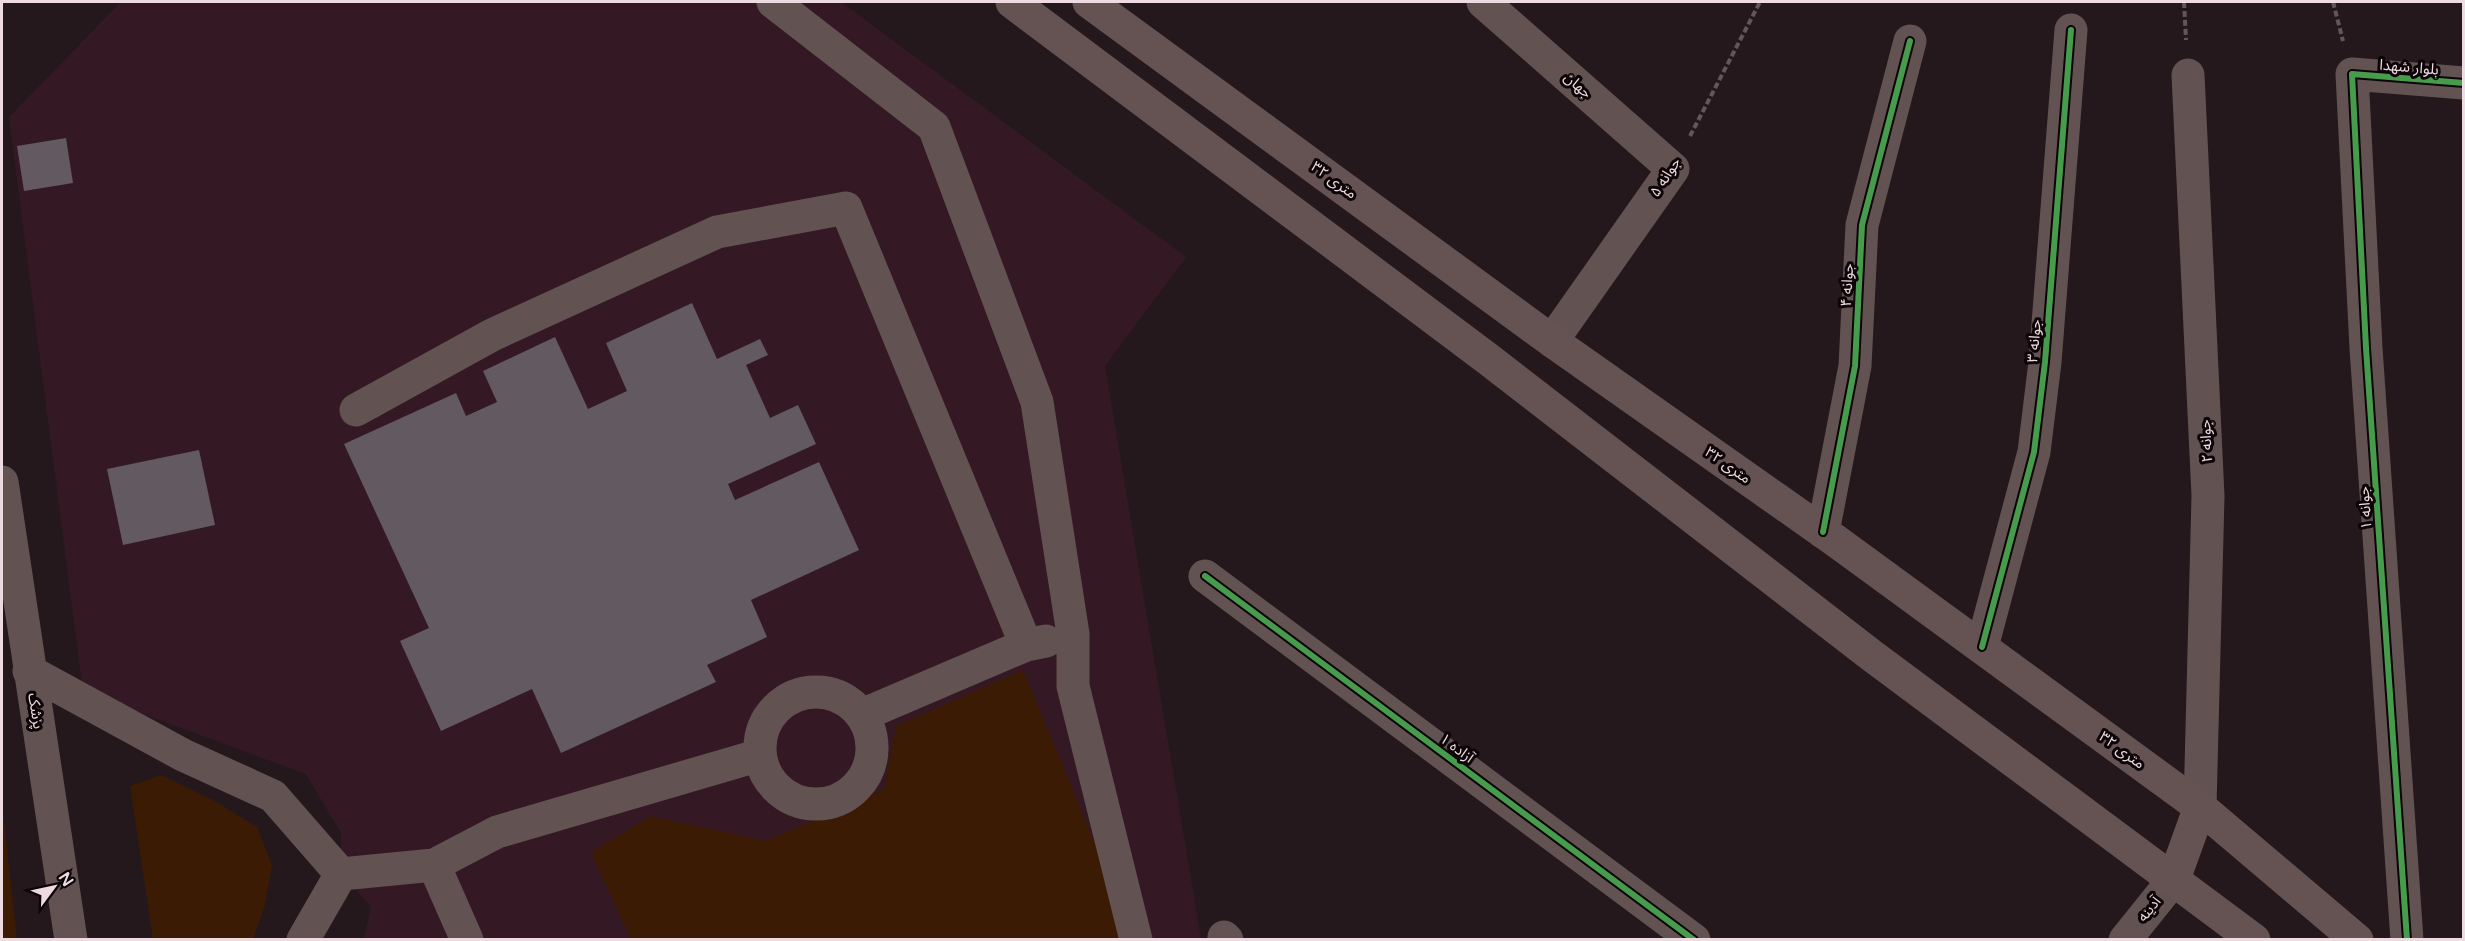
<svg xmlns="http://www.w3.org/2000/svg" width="2465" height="941" viewBox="0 0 2465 941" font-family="'Varela Round','Noto Sans Arabic',sans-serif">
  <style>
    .built { fill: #341925 }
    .green { fill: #3c1b05 }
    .building { fill: #635960 }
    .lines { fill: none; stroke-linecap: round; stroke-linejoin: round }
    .path { stroke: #625658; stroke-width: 4; stroke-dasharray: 6 3; stroke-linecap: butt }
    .minor { stroke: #625352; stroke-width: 33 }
    .major { stroke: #655353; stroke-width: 33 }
    .cycleway-casing { stroke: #0c0406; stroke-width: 10 }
    .cycleway { stroke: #469c4c; stroke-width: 6 }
    .labels { text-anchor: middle; stroke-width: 6; stroke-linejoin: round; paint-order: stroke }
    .street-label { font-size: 15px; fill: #eddbe1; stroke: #0c0406 }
  </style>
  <rect width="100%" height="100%" fill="#24181d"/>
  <path class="built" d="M121,2H841L1186,257L1105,366L1201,939H364L371,906L341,874V833L306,774L83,692L9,117Z"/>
  <path class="green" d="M1023,670L1118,899L1125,939H631L591,852L651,816L766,841L884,789L896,726Z
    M161,775L213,800L257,827L272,865L265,905L253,939H153L130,786Z
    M2,802L17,939H2Z"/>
  <path class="building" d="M66,138L73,183L24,191L17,146Z
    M692,303L717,359L760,339L768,355L746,365L770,418L798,405L816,444L728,484L735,500L819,462L859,550L751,600L767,637L707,665L716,682L561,753L532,689L441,731L400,641L429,628L344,444L456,393L466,416L497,402L483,371L555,337L588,409L627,391L606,343Z
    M199,450L215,525L123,545L107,469Z"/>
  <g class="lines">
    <path class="path" d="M2184,2L2186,40
      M2333,2L2343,41
      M1690,136L1760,2"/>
    <path class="minor" d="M773,2L934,127L1037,402L1073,634V686L1136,940
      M1483,2L1673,169L1552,341
      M2188,75L2208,496L2200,807
      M356,410L492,335L717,232L846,208L1026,645
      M2,482L71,940
      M1823,532L1855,366L1862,225L1910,41
      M1205,576L1694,940
      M1982,647L2034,452L2045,362L2071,30
      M29,671L183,755L273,796L341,874L303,940
      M760 748a56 56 0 1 1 112 0a56 56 0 1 1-112 0Z
      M862,715L1026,645L1046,641
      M434,865L497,832L760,755
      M341,874L434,865L467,940
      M1224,937L1227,940
      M2125,940L2174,879
      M2407,940L2366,348L2352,74L2464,83"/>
    <path class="major" d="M1012,2L1488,359L1871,655L2254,940
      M1089,2L1552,341L1836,541L2200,807L2357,940
      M2174,879L2200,807"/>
    <defs>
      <path id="cycleway" d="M1823,532L1855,366L1862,225L1910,41
        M1205,576L1694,940
        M1982,647L2034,452L2045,362L2071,30
        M2407,940L2366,348L2352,74L2464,83"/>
    </defs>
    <use href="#cycleway" class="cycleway-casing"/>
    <use href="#cycleway" class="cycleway"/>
  </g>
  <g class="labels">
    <g class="street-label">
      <text transform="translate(2409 67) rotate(5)" y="5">بلوار شهدا</text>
      <text transform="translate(1578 85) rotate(41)" y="5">جهان</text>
      <text transform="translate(1665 177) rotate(-57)" y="5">جوانه ۵</text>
      <text transform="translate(1334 180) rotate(36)" y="5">۳۲ متری</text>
      <text transform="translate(1847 285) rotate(-87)" y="5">جوانه ۴</text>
      <text transform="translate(2034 341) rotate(-85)" y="5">جوانه ۳</text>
      <text transform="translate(2206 441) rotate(-93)" y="5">جوانه ۲</text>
      <text transform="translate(1728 465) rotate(35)" y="5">۳۲ متری</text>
      <text transform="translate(2365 508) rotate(-94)" y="5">جوانه ۱</text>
      <text transform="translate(36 711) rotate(81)" y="5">پزشک</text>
      <text transform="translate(1457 748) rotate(37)" y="5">آزاده ۱</text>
      <text transform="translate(2122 750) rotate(36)" y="5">۳۲ متری</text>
      <text transform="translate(2149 909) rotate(-51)" y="5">آدینه</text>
    </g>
  </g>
  <rect width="2465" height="941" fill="none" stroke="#eddbe1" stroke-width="6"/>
  <g transform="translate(54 887) rotate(57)" stroke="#0c0406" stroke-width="4.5" paint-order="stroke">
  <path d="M0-4.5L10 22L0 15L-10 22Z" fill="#eddbe1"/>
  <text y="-9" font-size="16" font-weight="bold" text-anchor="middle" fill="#eddbe1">N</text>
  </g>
</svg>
